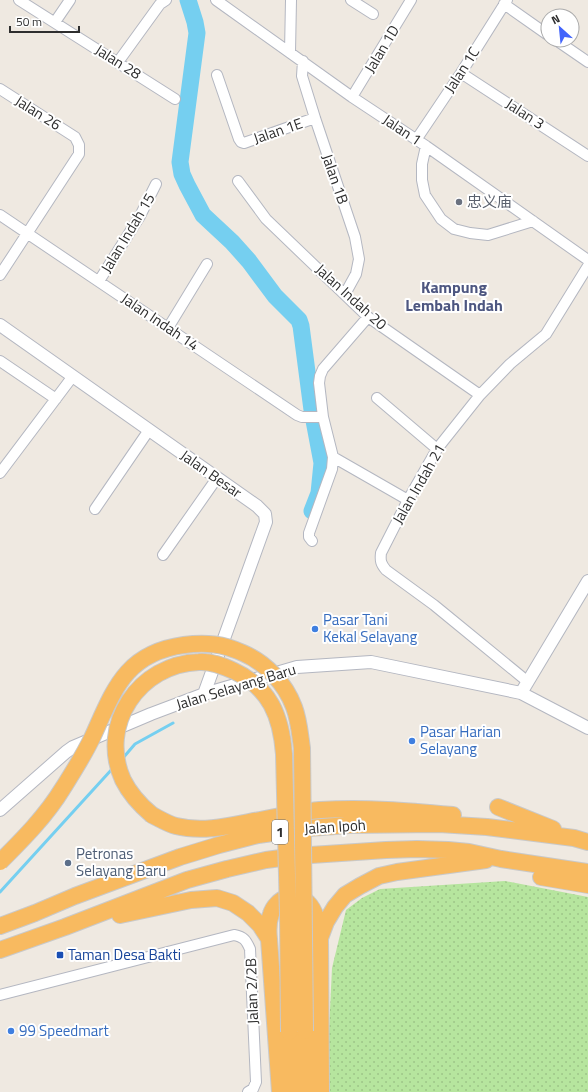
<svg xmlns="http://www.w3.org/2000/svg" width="588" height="1092" viewBox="0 0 588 1092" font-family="'Titillium Web','Noto Sans SC',sans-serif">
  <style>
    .grass { fill: url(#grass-dots) }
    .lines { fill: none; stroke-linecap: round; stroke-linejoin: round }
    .stream { stroke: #75cff0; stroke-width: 3 }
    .river { stroke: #75cff0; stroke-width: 17 }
    .minor-casing { stroke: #b4b7c1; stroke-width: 12 }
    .tertiary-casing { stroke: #b4b7c1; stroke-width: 14 }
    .trunk-casing { stroke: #c9c9c9; stroke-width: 18 }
    .minor { stroke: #fff; stroke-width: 10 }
    .tertiary { stroke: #fff; stroke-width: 12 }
    .trunk { stroke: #f8ba60; stroke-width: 16 }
    .trunk-bridge-casing { stroke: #c9c9c9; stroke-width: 18; stroke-linecap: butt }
    .trunk-bridge { stroke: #f8ba60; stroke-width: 16 }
    .worship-dot { fill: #6b7280; stroke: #fff; stroke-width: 1.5 }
    .shop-dot { fill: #3f7fe0; stroke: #fff; stroke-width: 1.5 }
    .service-dot { fill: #5c6f8a; stroke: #fff; stroke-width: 1.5 }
    .transit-dot { fill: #1a4fb4; stroke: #fff; stroke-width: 1.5 }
    .labels { text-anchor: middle; stroke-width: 4; stroke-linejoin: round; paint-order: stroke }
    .shield { fill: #fff; stroke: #6d6d6d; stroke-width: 1 }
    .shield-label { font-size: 14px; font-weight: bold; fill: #2e2e2e }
    .street-label { font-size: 15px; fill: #2e2e2e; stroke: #fff }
    .worship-label { font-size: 15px; fill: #5b616d; stroke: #fff; text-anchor: start }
    .shop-label { font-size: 15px; fill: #366cbe; stroke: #fff; text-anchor: start }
    .service-label { font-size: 15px; fill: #4e5e75; stroke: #fff; text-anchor: start }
    .transit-label { font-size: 15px; fill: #164399; stroke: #fff; text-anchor: start }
    .neighbourhood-label { font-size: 16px; font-weight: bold; fill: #4d5680; stroke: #fff }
  </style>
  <defs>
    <pattern id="grass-dots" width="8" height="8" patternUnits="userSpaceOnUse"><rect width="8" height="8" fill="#b6e59e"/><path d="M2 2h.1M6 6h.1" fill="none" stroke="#9dc588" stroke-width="1.8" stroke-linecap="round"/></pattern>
  </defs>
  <rect width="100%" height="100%" fill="#efe9e1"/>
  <path class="grass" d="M505,881L588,897V1092H329L328,1052L332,968L346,910L362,898L380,889Z"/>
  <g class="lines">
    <path class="stream" d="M123,758L135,744L173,723
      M0,892L113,768"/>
    <path class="river" d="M188,0L195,22L197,33L180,162L182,174L187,185L203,215L232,242L249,261L275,296L299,320L301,326L312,410L322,463L319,493L312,511"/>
    <defs>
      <path id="minor" d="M19,0L175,99
        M216,0L352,97L426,146L588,260
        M351,0L373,14
        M504,4L548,35
        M55,22L70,0
        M556,40L588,62
        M290,52L291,0
        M303,61L302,76L315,118L355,237L359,259L356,274L345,294
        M118,62L160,4L166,0
        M461,73L588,156
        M217,75L239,139L241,142L244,143L315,118
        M0,89L75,137L79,145V154L0,275
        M352,97L411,0
        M416,140L461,73L507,0
        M426,146L422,164V180L425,195L441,219L454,229L470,233L488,235L533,221
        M238,181L266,219L368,317L480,395
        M0,215L297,415L302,417H323
        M99,281L140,216L156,184
        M168,328L207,264
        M0,361L56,399
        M377,398L437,449
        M333,457L408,500
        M0,473L73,376
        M95,509L149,430
        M312,541L309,537V533L332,469L333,457L323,417L319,383L320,376L323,369L368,317
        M163,555L217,478
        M528,682L434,605L386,570C381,564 380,561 381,553L408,500L437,449L480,395L510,364L546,334L588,266
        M0,995L234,935C244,937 246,940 250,949L256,1082L253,1089L248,1092"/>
      <path id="tertiary" d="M0,325L257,506L265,514L266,522L204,694
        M521,693L588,581
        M0,810L66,752L73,747L151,714L204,694L297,667L371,662L521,693L588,728"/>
      <path id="trunk" d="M498,807L553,829
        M152,815C160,819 168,824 176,826C204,833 233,825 260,820C280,816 300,812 320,810C365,807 409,811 453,815
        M541,877L588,885
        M120,915L191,900L217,898L233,903L248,913L260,925L269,939L280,1092
        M0,926L35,913L75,896L180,857L219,845L258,835L309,828L349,825L439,824L487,827L574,838L588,842
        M269,939C268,930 268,922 271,914C276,898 296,890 308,903C317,912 318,927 320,938
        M0,950L65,927L187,880L227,869L266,860L296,856L386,850L417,849L448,850L469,852L501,859L588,872
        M305,1031L306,1092
        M289,1032L290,1092
        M321,1092L320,938L326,922L335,907L345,895L360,886L379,876L397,872L486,860"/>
    </defs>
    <use href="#minor" class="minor-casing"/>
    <use href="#tertiary" class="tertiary-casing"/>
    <use href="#trunk" class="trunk-casing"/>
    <use href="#minor" class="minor"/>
    <use href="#tertiary" class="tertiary"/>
    <use href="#trunk" class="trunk"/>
    <defs>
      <path id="trunk-bridge" d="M152,815C140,805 130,794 123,780C98,725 139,664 199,662C211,661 223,666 234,671C270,688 281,716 284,754L288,915L289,1032
        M0,862C23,839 46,816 63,788C73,772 84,755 92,738C114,690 125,653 184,645C206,642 223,644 243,653C266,663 285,683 294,707C299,720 300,735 302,748L305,1031"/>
    </defs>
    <use href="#trunk-bridge" class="trunk-bridge-casing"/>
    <use href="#trunk-bridge" class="trunk-bridge"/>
  </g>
  <circle class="worship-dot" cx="459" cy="202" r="4"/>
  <g class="shop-dot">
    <circle cx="315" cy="629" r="4"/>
    <circle cx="412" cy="741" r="4"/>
    <circle cx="11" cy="1031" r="4"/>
  </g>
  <circle class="service-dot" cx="68" cy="863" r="4"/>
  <rect class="transit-dot" x="56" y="951" width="8" height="8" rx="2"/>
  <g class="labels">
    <rect class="shield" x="272" y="820" width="16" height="24" rx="3"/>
    <g class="shield-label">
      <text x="280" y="837">1</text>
    </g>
    <g class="street-label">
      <text transform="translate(382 49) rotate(-59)" y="5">Jalan 1D</text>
      <text transform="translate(118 62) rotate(32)" y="5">Jalan 28</text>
      <text transform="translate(462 70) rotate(-57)" y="5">Jalan 1C</text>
      <text transform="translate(38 113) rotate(32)" y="5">Jalan 26</text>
      <text transform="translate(525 114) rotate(33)" y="5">Jalan 3</text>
      <text transform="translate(402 130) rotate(34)" y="5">Jalan 1</text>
      <text transform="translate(278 131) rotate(-19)" y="5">Jalan 1E</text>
      <text transform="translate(335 179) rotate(71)" y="5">Jalan 1B</text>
      <text transform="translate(128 233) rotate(-59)" y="5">Jalan Indah 15</text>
      <text transform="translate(351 297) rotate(42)" y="5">Jalan Indah 20</text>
      <text transform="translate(160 322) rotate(34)" y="5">Jalan Indah 14</text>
      <text transform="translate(211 474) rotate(35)" y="5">Jalan Besar</text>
      <text transform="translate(419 484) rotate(-60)" y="5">Jalan Indah 21</text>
      <text transform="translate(236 687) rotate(-17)" y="5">Jalan Selayang Baru</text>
      <text transform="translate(335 827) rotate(-4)" y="5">Jalan Ipoh</text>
      <text transform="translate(252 991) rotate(-92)" y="5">Jalan 2/2B</text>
    </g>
    <g class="worship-label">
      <text x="467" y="207">忠义庙</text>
    </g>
    <g class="shop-label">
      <text x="323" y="625">Pasar Tani<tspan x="323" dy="17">Kekal Selayang</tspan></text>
      <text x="420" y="737">Pasar Harian<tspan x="420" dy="17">Selayang</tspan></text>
      <text x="19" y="1036">99 Speedmart</text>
    </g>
    <g class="service-label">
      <text x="76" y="859">Petronas<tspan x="76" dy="17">Selayang Baru</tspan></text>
    </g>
    <g class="transit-label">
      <text x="68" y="960">Taman Desa Bakti</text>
    </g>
    <g class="neighbourhood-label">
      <text x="454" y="293">Kampung<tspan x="454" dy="18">Lembah Indah</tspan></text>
    </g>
  </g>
  <g transform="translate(560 28) rotate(333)"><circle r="19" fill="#ffffff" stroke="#ababab"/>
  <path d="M0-3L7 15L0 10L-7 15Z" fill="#4264fb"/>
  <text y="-6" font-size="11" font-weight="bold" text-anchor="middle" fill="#2e2e2e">N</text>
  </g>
  <path d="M10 26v6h69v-6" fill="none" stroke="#2e2e2e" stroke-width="2"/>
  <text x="16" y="26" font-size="12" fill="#2e2e2e" stroke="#ffffff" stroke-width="3" paint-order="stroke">50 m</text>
</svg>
